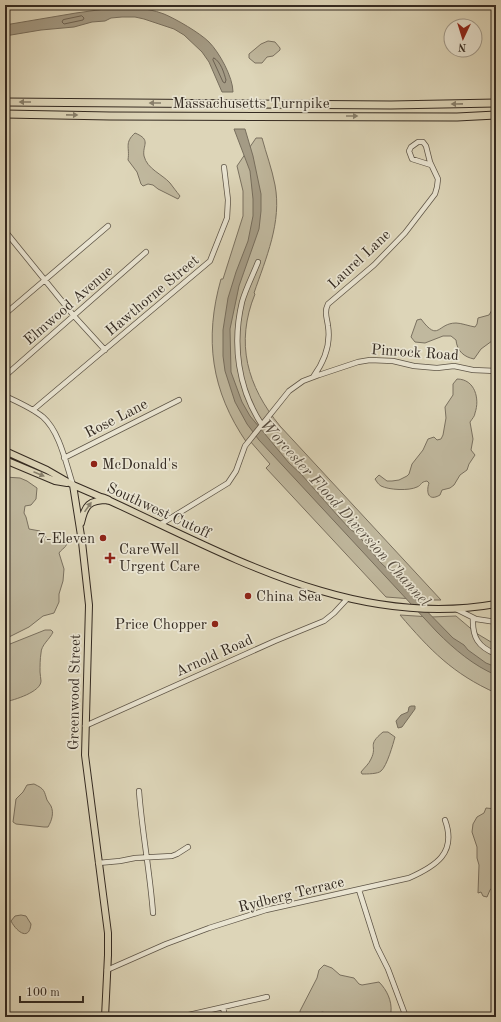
<svg xmlns="http://www.w3.org/2000/svg" width="501" height="1022" viewBox="0 0 501 1022" font-family="'Old Standard TT',serif">
  <style>
    .green { fill: #c0b89e; stroke: #7a7160 }
    .water { fill: #a49b85; stroke: #776e5d }
    .lines { fill: none; stroke-linecap: round; stroke-linejoin: round }
    .shore { stroke: #6c6253; stroke-width: 1 }
    .minor-casing { stroke: #5e5547; stroke-width: 6 }
    .major-casing { stroke: #342a21; stroke-width: 8 }
    .highway-casing { stroke: #342a21; stroke-width: 9 }
    .minor { stroke: #e9e4d1; stroke-width: 4.5 }
    .major { stroke: #ddd5b8; stroke-width: 6 }
    .highway { stroke: #ddd5b8; stroke-width: 7 }
    .oneway { fill: #88806c }
    .poi-dot { fill: #8f2418; stroke: #e9e4d1; stroke-width: 1.5 }
    .labels { text-anchor: middle; stroke-width: 3.5; stroke-linejoin: round; paint-order: stroke }
    .street-label { font-size: 15px; fill: #342a21; stroke: #e9e4d1 }
    .poi-label { font-size: 15px; fill: #342a21; stroke: #e9e4d1; text-anchor: start }
    .water-label { font-size: 16px; font-style: italic; fill: #564c3f; stroke: #e9e4d1 }
  </style>
  <rect width="100%" height="100%" fill="#ddd5b8"/>
  <filter id="stains"><feTurbulence type="fractalNoise" baseFrequency=".005" numOctaves="4"/><feColorMatrix values="0 0 0 0 .2 0 0 0 0 .09 0 0 0 0 .02 0 0 0 .5 -.17"/></filter>
  <radialGradient id="worn" r=".72"><stop offset=".6" stop-color="#630" stop-opacity="0"/><stop offset="1" stop-color="#630" stop-opacity=".3"/></radialGradient>
  <path class="green" d="M268,41L275,42L280,48V50L273,56L267,57L262,63H255L249,58V54L261,44Z
    M135,133C152,140 142,145 144,156C147,169 162,174 170,183C173,187 176,191 180,196L178,199L158,189L153,185L148,184L143,186L141,184L137,172L128,160C130,147 124,143 135,133Z
    M256,138H262C266,153 272,169 275,185C282,222 266,258 254,293L255,294C235,343 247,386 280,426L441,600H426L386,597L266,468L270,464L250,441L247,443C211,391 204,339 221,279H223L243,216V191L237,166Z
    M496,306V338L481,349L474,359C464,357 457,351 456,340L451,336H443L425,343L415,342L411,337L417,320L421,319C439,343 437,323 456,323C461,323 469,326 475,327L477,324L478,318L489,315L492,310Z
    M457,379C475,379 480,399 475,413C475,416 472,419 470,422L473,439L471,450L475,455L469,464L467,470L460,475L454,485L450,488L442,490L440,495C428,502 426,492 429,483L427,481C420,482 422,485 417,487C409,491 389,490 381,486C378,484 377,482 375,479L379,475L387,481H392L399,480L407,476L409,474L412,464L423,450L428,439L434,437L437,440L441,439L443,435L446,418L445,407L453,395V384Z
    M5,477L20,478L27,481L37,488L36,499L31,505L25,506L24,513L26,517L29,529L40,531L48,539L65,537C70,547 63,547 59,553L64,569L63,581L59,594V602L54,613L43,616L29,627L5,639Z
    M400,615L431,617L456,616L476,633L496,645V693C453,674 430,650 400,615Z
    M45,630H51L53,632C50,639 41,645 41,653C40,659 40,666 40,672C40,675 41,678 41,681C41,692 14,700 5,702V646Z
    M383,732H388L395,737C393,744 387,766 381,771C378,774 367,774 362,774L361,772C364,768 369,764 371,759C378,745 366,746 383,732Z
    M34,784C45,789 44,791 47,800C48,802 50,804 51,806C54,813 52,820 48,827H44L16,824L13,822L16,799L23,792L27,785Z
    M486,808L496,809V883L490,890L487,897L483,896L481,892L478,893L479,865L477,858V847L472,832L473,824L477,817L484,813Z
    M21,915L26,916L31,924C29,942 16,931 11,921L15,916Z
    M324,965L332,968L340,975L354,978L359,984L362,985L379,982C387,990 392,1001 391,1012L382,1017H358L352,1015L348,1017H327L326,1013L322,1012L315,1017H300V1011L317,978L319,970Z"/>
  <path class="water" d="M134,7C144,9 154,10 164,14C176,19 200,33 209,42C219,52 233,77 233,92H222L209,62L202,52L184,35L174,29L144,19L135,17H122L111,18L105,21L92,22L74,27L41,30L5,36V25L76,13L112,8Z
    M234,129H245L253,156L261,194V211L259,229L239,286L230,329L231,372L242,402L250,416L289,463L301,474L338,516L350,529L358,535L381,563L396,577L414,598L453,638L464,645L468,650L486,663L496,667V675C474,666 454,649 437,632L259,440L247,424L235,402L225,371L223,356V330L228,298L236,272L248,241L253,216V199L250,171Z
    M411,706H415V709L402,727L398,728L396,721L401,715L408,712L409,707Z"/>
  <g class="lines">
    <path class="shore" d="M82,16L84,18L83,20L64,24L62,22L63,20Z
      M214,58C221,62 224,73 226,80L225,83L223,82L213,60Z"/>
    <defs>
      <path id="minor" d="M5,231L74,316L105,350
        M258,262C253,275 246,288 242,302C232,344 238,389 262,425
        M5,314L108,226
        M5,376L146,252
        M313,377C324,362 331,345 328,326C327,318 324,312 328,304L374,265L405,233L435,194L437,187L438,179L430,162L426,146L423,142H418L411,147L409,151L412,159L431,165
        M5,396C18,402 32,408 43,417C60,432 66,464 73,485
        M33,410L210,261L227,218L228,200L224,167
        M64,458L179,400
        M161,524L228,483L236,471L245,446L289,391L303,381L319,375L358,362L370,360L393,361L414,366L437,368L454,366L473,370L496,371
        M456,609L476,619L496,622
        M473,618C472,637 478,647 496,654
        M85,726L275,641L324,621L334,613L347,599
        M139,791C142,832 150,872 153,913
        M98,863L120,861L135,858L172,856L177,854L188,847
        M359,890L377,947L388,969L406,1017
        M107,970L166,944L209,928L266,910L409,878C436,866 457,853 445,820
        M223,1007L225,1017
        M180,1017L267,997
        M488,1017L496,1013"/>
      <path id="major" d="M5,451L47,470L73,485L103,498
        M5,460L55,481L67,483
        M73,485L82,542L89,605L85,755L108,933V955L105,1017
        M81,523C85,505 89,500 108,500C232,557 355,629 496,604"/>
      <path id="highway" d="M5,102L391,105L496,103
        M5,114L110,116L457,117L496,115
        M103,498L108,500"/>
    </defs>
    <use href="#minor" class="minor-casing"/>
    <use href="#major" class="major-casing"/>
    <use href="#highway" class="highway-casing"/>
    <use href="#minor" class="minor"/>
    <use href="#major" class="major"/>
    <use href="#highway" class="highway"/>
  </g>
  <defs><path id="oneway-solid" d="M-6-.8H1V-3.2L6.5 0L1 3.2V.8H-6Z"/></defs>
  <g class="oneway">
    <use href="#oneway-solid" transform="translate(25 102) rotate(-180)"/>
    <use href="#oneway-solid" transform="translate(155 103) rotate(-180)"/>
    <use href="#oneway-solid" transform="translate(457 104) rotate(179)"/>
    <use href="#oneway-solid" transform="translate(72 115) rotate(1)"/>
    <use href="#oneway-solid" transform="translate(352 116)"/>
    <use href="#oneway-solid" transform="translate(39 474) rotate(23)"/>
    <use href="#oneway-solid" transform="translate(88 507) rotate(-55)"/>
  </g>
  <g class="poi-dot">
    <circle cx="94" cy="464" r="4"/>
    <circle cx="103" cy="538" r="4"/>
    <path d="M108 552h4v4h4v4h-4v4h-4v-4h-4v-4h4z"/>
    <circle cx="248" cy="596" r="4"/>
    <circle cx="215" cy="624" r="4"/>
  </g>
  <g class="labels">
    <g class="street-label">
      <text x="251" y="108">Massachusetts Turnpike</text>
      <text transform="translate(359 259) rotate(-43)" y="5">Laurel Lane</text>
      <text transform="translate(152 295) rotate(-40)" y="5">Hawthorne Street</text>
      <text transform="translate(68 305) rotate(-41)" y="5">Elmwood Avenue</text>
      <text transform="translate(415 352) rotate(4)" y="5">Pinrock Road</text>
      <text transform="translate(116 418) rotate(-27)" y="5">Rose Lane</text>
      <text transform="translate(159 510) rotate(25)" y="5">Southwest Cutoff</text>
      <text transform="translate(214 655) rotate(-24)" y="5">Arnold Road</text>
      <text transform="translate(74 692) rotate(-89)" y="5">Greenwood Street</text>
      <text transform="translate(291 894) rotate(-14)" y="5">Rydberg Terrace</text>
    </g>
    <g class="poi-label">
      <text x="102" y="469">McDonald's</text>
      <text x="95" y="543" text-anchor="end">7-Eleven</text>
      <text x="119" y="554">CareWell<tspan x="119" dy="17">Urgent Care</tspan></text>
      <text x="256" y="601">China Sea</text>
      <text x="207" y="629" text-anchor="end">Price Chopper</text>
    </g>
    <g class="water-label">
      <text transform="translate(346 512) rotate(48)" y="6">Worcester Flood Diversion Channel</text>
    </g>
  </g>
  <rect width="501" height="1022" fill="none" stroke="#ddd5b8" stroke-width="20"/>
  <rect x="6" y="6" width="489" height="1010" fill="none" stroke="#342a21" stroke-width="2"/>
  <rect x="10" y="10" width="481" height="1002" fill="none" stroke="#342a21"/>
  <g transform="translate(463 38) rotate(184)"><circle r="19" fill="#e9e4d1" stroke="#a19a8b"/>
  <path d="M0-3L7 15L0 10L-7 15Z" fill="#8f2418"/>
  <text y="-6" font-size="11" font-weight="bold" text-anchor="middle" fill="#342a21">N</text>
  </g>
  <path d="M20 996v6h63v-6" fill="none" stroke="#342a21" stroke-width="2"/>
  <text x="26" y="996" font-size="12" fill="#342a21" stroke="#e9e4d1" stroke-width="3" paint-order="stroke">100 m</text>
  <rect width="100%" height="100%" filter="url(#stains)"/>
  <rect width="100%" height="100%" fill="url(#worn)"/>
</svg>
